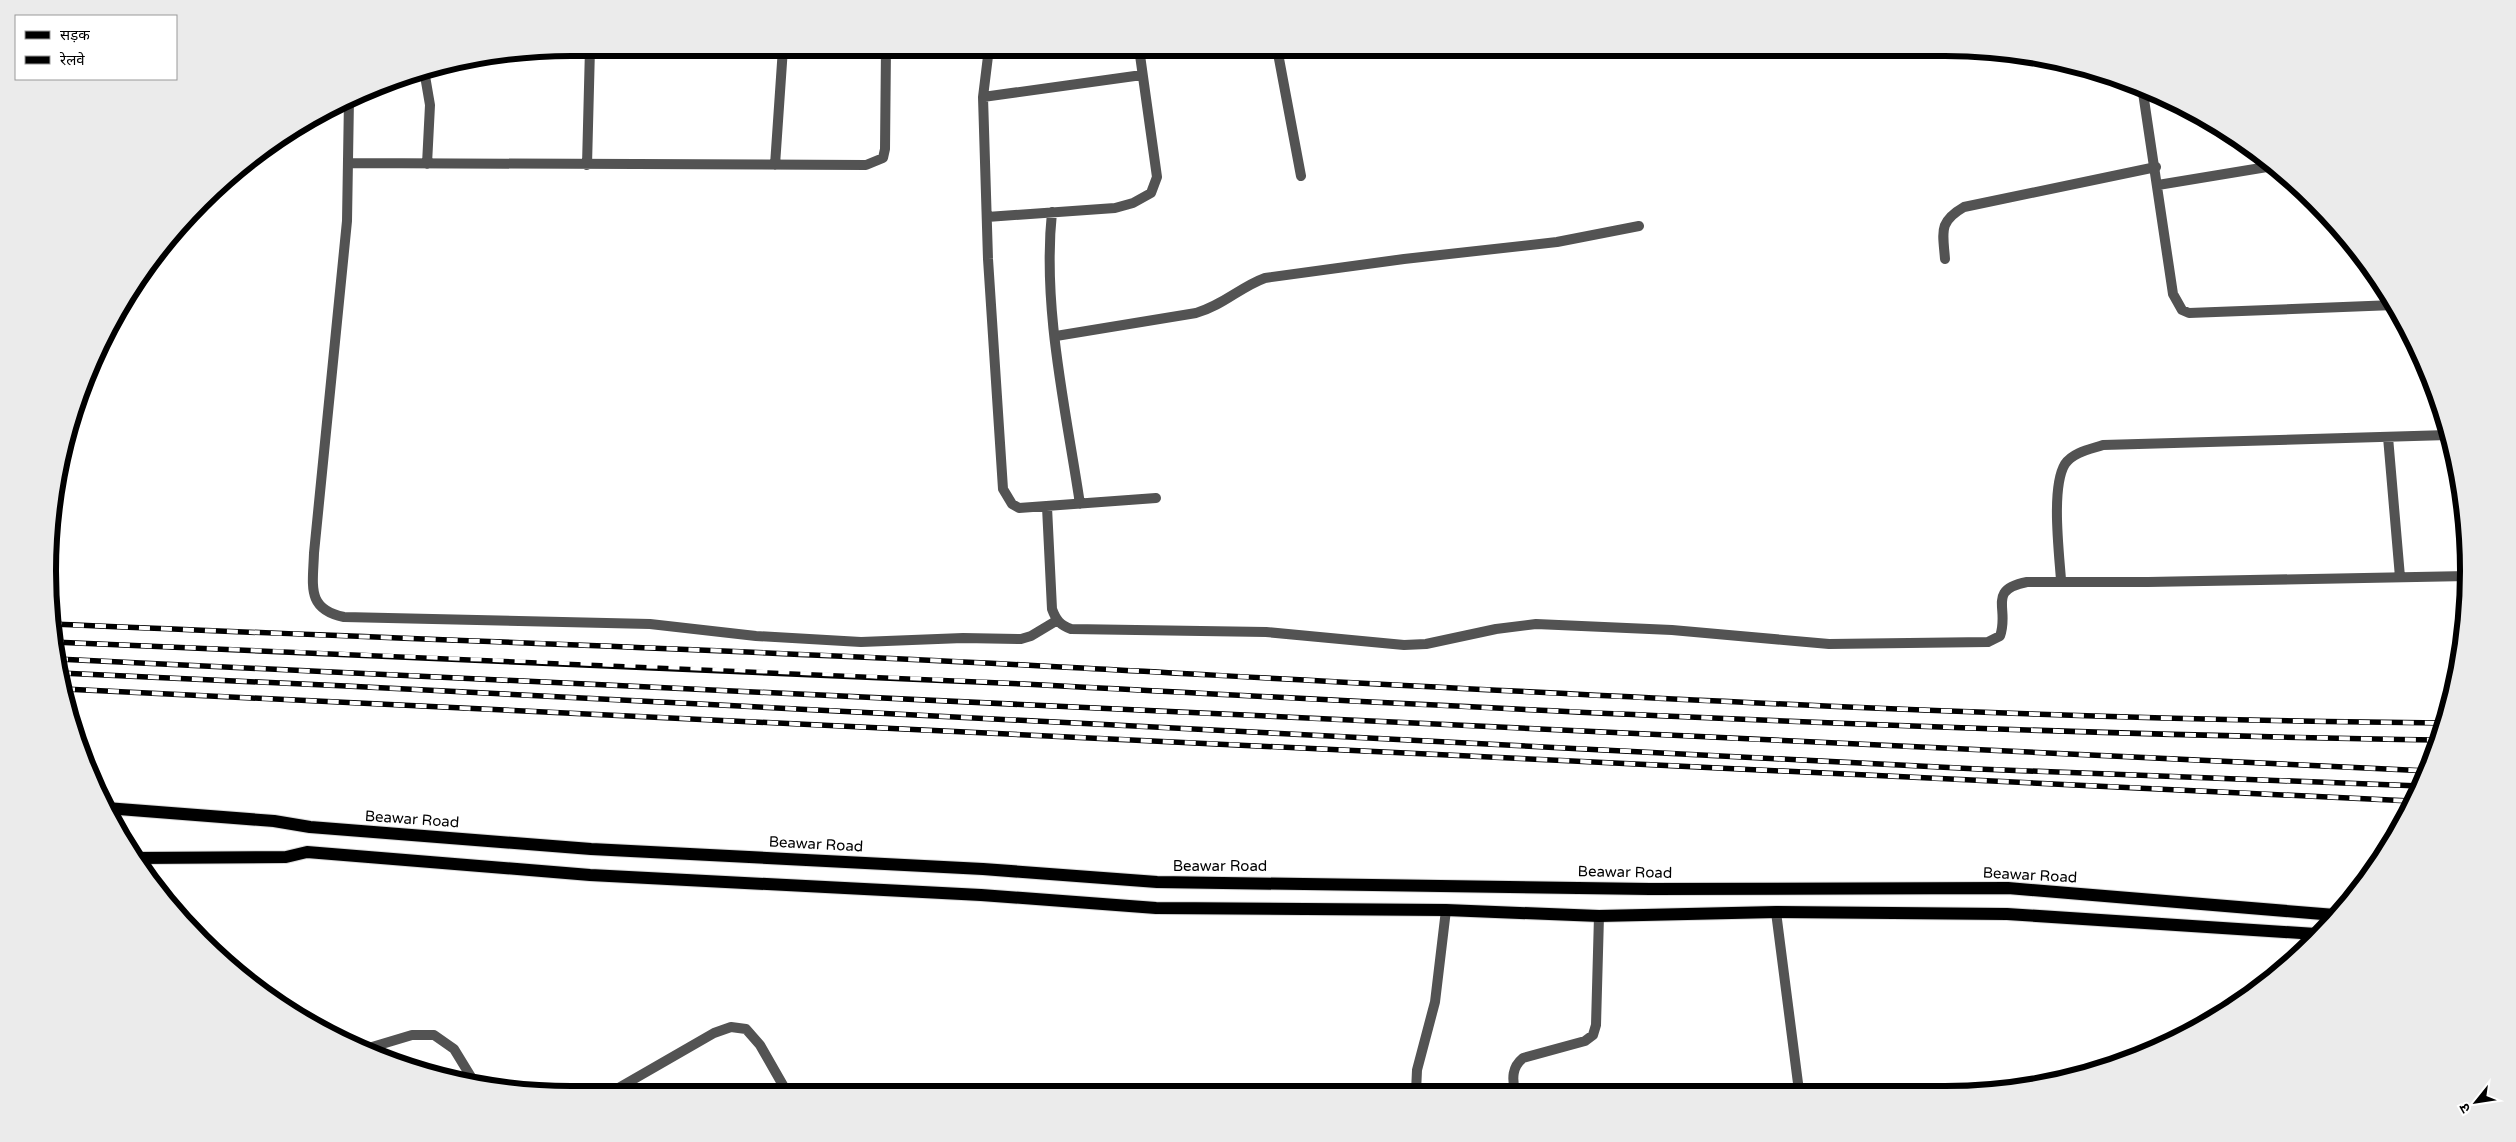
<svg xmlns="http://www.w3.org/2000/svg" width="2516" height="1142" viewBox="0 0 2516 1142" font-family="'Varela Round','Noto Sans Devanagari',sans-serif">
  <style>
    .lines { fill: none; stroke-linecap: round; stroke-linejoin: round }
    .primary-casing { stroke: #dbdbdb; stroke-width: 14 }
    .service { stroke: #535353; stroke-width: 10 }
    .minor { stroke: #535353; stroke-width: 10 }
    .primary { stroke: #000; stroke-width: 12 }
    .rail-casing { stroke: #000; stroke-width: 5.5 }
    .rail { stroke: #fff; stroke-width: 4; stroke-dasharray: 11; stroke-linecap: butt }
    .labels { text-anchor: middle; stroke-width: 4; stroke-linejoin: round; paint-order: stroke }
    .street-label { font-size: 15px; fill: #000; stroke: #fff }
    .rim { fill: none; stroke: #000; stroke-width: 6 }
  </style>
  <rect width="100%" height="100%" fill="#fff"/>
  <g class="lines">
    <defs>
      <path id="primary" d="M106,808L274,821L310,827L591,849L983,869L1157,882L1650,889L2008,888L2335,915
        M135,858L286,857L307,852L590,875L981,895L1156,908L1446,910L1599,916L1776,912L2007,914L2316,934"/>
    </defs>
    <use href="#primary" class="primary-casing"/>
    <path class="service" d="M1945,259C1943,232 1938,222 1964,207L2156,167
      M1056,336L1196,313C1224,305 1240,287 1265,278L1404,259L1557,242L1639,226
      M362,1050L412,1035H434L454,1049L476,1085
      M608,1094L714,1033L731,1027L746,1029L760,1045L788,1094"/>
    <path class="minor" d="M989,48L983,97L988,259L1003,489L1012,504L1019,508L1156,498
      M1277,48L1301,176
      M2066,66L2071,65
      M424,70L430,105L427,164
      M2142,86L2173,294L2182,310L2189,313L2394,305
      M983,97L1142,75
      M349,99L347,221L314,553C313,586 306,609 344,617L650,624L756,636L861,642L963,638L1021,639L1031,636L1056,621
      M348,163L866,165L883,158L885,149L886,48
      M587,165L590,48
      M775,165L783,48
      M2158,185L2273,166
      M1052,212C1042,308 1066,410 1080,504
      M987,217L1115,208L1133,203L1151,193L1157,177L1139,48
      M2382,284L2388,305
      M2388,437L2400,577
      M1047,507L1052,609C1056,620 1060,625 1071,629L1266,632L1404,645L1426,644L1496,629L1536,624L1672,630L1829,644L1988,642L2000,636C2010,609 1986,590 2027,582H2148L2468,576
      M2061,580C2059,551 2051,487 2065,464C2073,452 2091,449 2103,445L2448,435
      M1776,912L1799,1091
      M1416,1092L1417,1070L1435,1002L1446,910
      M1515,1092C1512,1078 1512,1067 1523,1058L1585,1041L1593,1035L1596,1025L1599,916"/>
    <use href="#primary" class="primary"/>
    <defs>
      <path id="rail" d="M51,624C376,638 700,648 1025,665C1497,690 1970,719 2443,723
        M53,642C376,656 700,667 1024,684C1495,709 1966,733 2438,740
        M57,659L2429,771
        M60,673L346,686L1978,769L2420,786
        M64,689L2411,801"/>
    </defs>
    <use href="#rail" class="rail-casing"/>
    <use href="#rail" class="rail"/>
  </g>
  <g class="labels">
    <g class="street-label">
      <text transform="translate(412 819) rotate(4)" y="5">Beawar Road</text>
      <text transform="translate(816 844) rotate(3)" y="5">Beawar Road</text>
      <text x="1220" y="871">Beawar Road</text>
      <text transform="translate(1625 872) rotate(1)" y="5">Beawar Road</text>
      <text transform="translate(2030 875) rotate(3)" y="5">Beawar Road</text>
    </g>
  </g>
  <path d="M0 0H2516V1142H0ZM571 56H1945A515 515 0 0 1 2460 571V571A515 515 0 0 1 1945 1086H571A515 515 0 0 1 56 571V571A515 515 0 0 1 571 56Z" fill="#ebebeb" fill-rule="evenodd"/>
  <path class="rim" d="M571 56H1945A515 515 0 0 1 2460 571V571A515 515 0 0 1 1945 1086H571A515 515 0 0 1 56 571V571A515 515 0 0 1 571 56Z"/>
  <rect x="15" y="15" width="162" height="65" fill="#ffffff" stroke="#999999"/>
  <rect x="25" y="31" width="25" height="8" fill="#000000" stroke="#999999"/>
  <text x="60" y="40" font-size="15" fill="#000000">सड़क</text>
  <rect x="25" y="56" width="25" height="8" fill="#000000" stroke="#999999"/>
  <text x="60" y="65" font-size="15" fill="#000000">रेलवे</text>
  <g transform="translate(2476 1102) rotate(240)" stroke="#ffffff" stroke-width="4" paint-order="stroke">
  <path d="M0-4L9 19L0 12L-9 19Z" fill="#000000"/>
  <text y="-8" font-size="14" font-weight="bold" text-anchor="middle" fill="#000000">उ</text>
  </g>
</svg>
